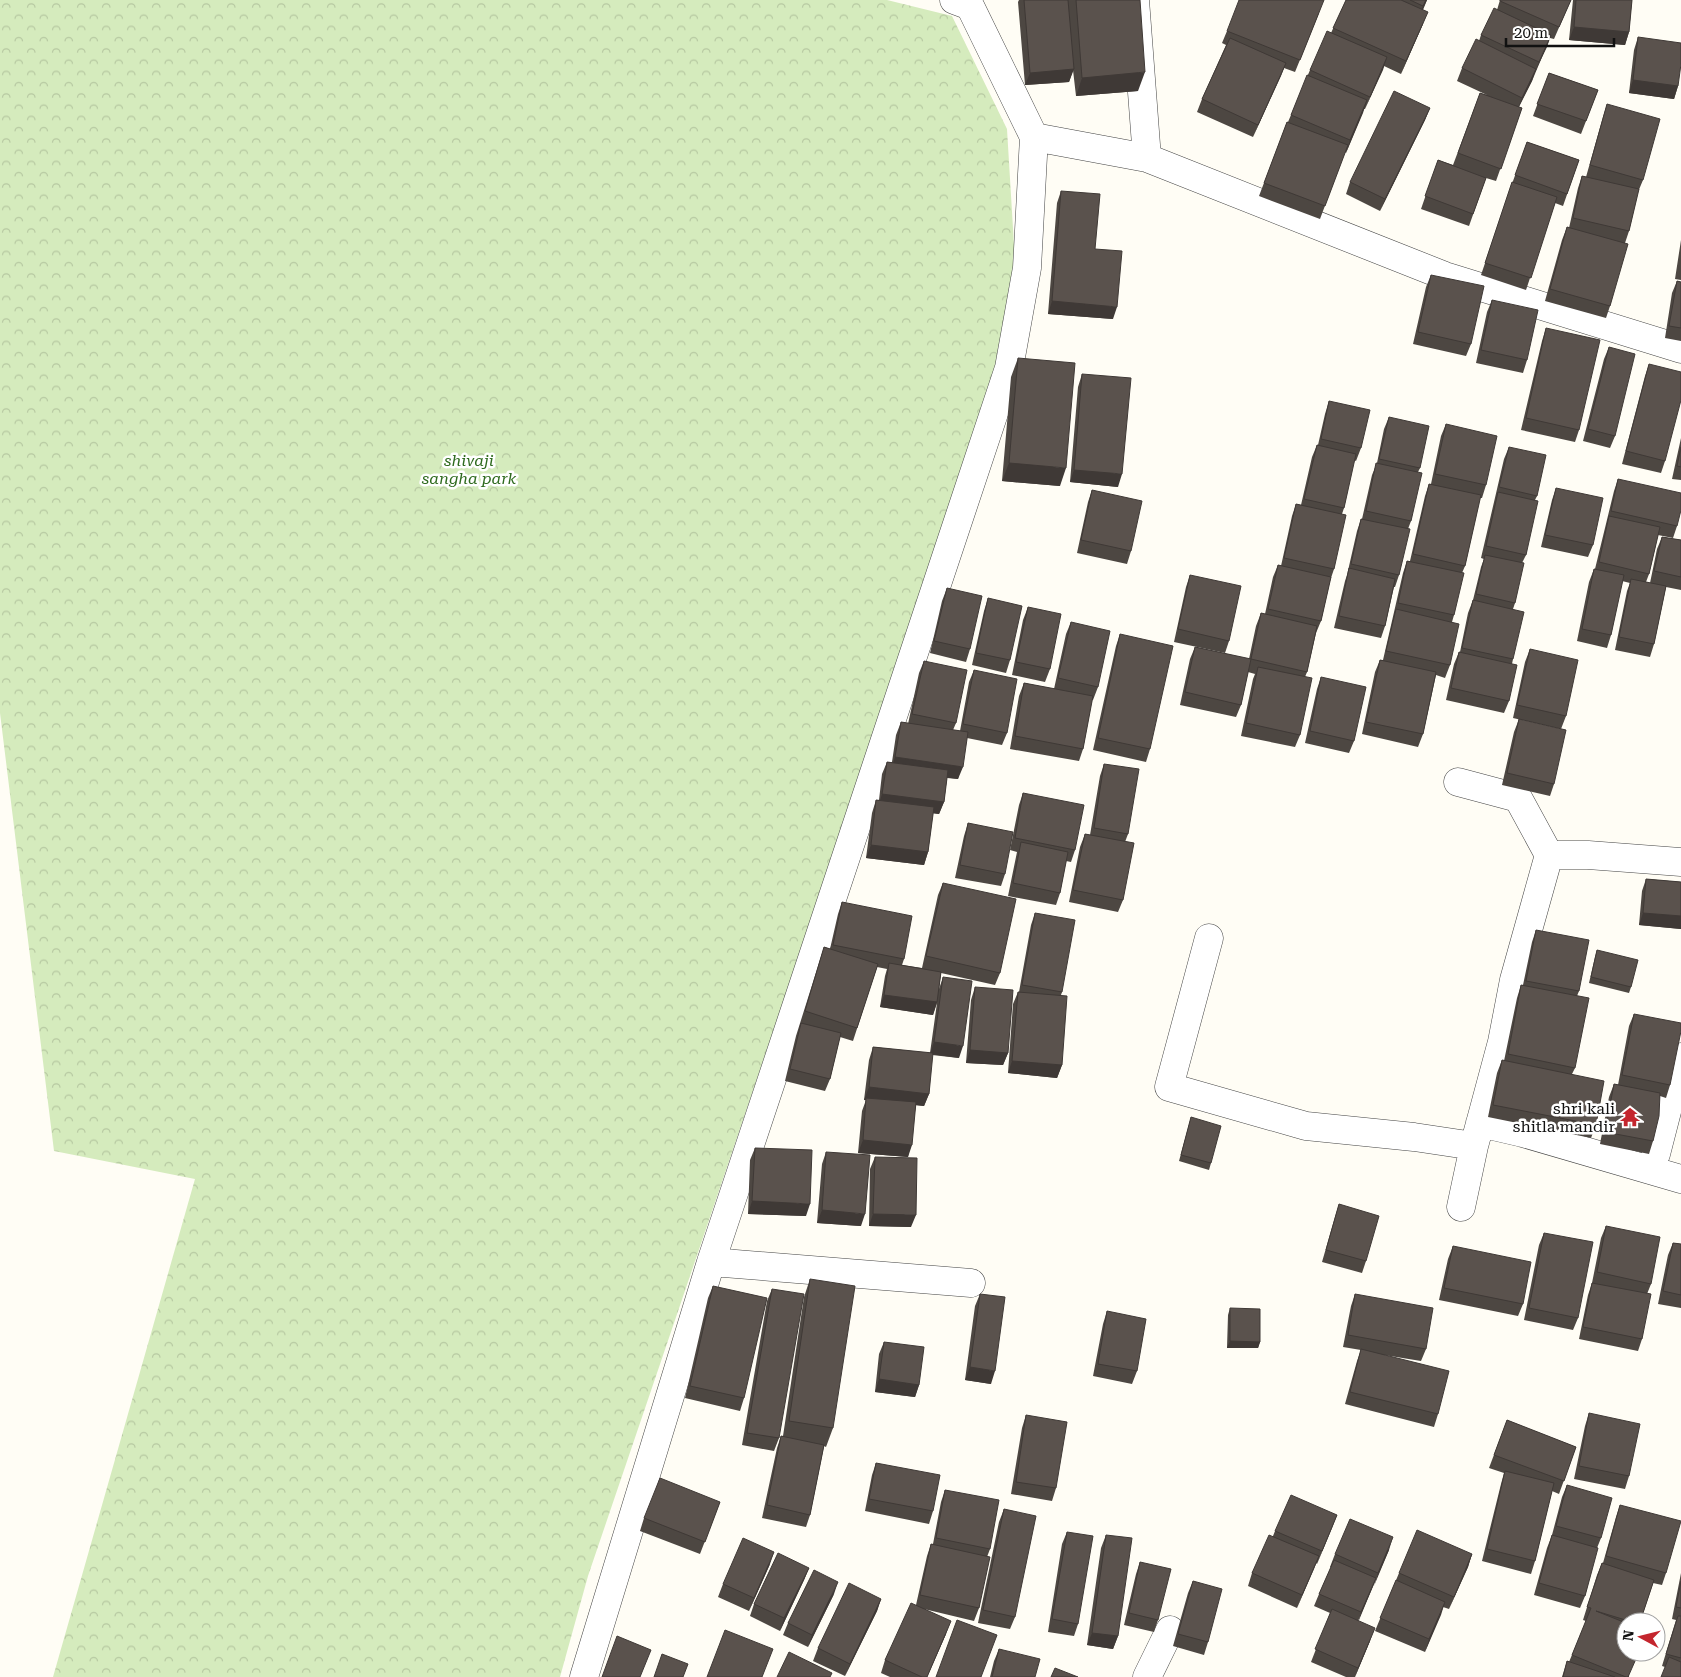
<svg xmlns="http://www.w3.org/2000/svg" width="1681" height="1677" viewBox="0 0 1681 1677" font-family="'Roboto Serif',serif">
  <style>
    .park { fill: url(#park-crowns) }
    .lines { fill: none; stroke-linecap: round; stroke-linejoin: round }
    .street-casing { stroke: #444; stroke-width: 29 }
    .street { stroke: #fff; stroke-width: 28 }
    .wall { fill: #4d4742 }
    .shaded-wall { fill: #3f3936 }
    .building { fill: #5a524d; stroke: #3f3936 }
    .labels { text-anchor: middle; stroke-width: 5; stroke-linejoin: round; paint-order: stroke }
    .park-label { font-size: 16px; font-style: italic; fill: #2f6b1f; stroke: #fff }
    .poi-label { font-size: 16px; fill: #111; stroke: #fff; text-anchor: end }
  </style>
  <defs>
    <pattern id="park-crowns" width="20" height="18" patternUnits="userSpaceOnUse" patternTransform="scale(1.25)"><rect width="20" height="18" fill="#d5ebbd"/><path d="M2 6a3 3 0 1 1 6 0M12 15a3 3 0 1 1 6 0" fill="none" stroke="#b6c8a1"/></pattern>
  </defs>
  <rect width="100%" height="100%" fill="#fffdf5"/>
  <path class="park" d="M0,0H887L952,16L1007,129L1018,311L588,1576L560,1677H53L195,1179L54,1151L0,713Z"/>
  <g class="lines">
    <defs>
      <path id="street" d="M1135,0L1147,158
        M1034,137L1147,158L1445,276L1681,349
        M1458,782L1518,798L1549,855
        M1209,938L1169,1087L1306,1126L1414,1137L1474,1146L1502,1042L1514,980L1549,855H1588L1681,862
        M1480,1123L1523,1133L1681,1179
        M1656,1154L1681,1057
        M1461,1207L1474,1146
        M711,1262L971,1283
        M584,1677L711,1262L1009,368L1027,268L1034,137L970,6L954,0
        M1147,1677L1170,1630"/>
    </defs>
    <use href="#street" class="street-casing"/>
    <use href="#street" class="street"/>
  </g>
  <path class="wall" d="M1019,0H1140L1138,91L1076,96L1073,70L1069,82L1025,85L1018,2Z
    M1346,0H1427L1423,10V24L1401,74L1384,66L1365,109H1364L1346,153L1345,152L1320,219L1259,196L1287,122H1288L1310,70L1331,33Z
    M1500,0H1571L1554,39L1550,38L1532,81L1519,107L1522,108L1496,181L1486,178L1469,226L1421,209L1438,160L1453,165L1480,93L1487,95L1457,81L1462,68L1479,41L1481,35L1497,10Z
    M1573,0H1632L1629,32L1625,45L1569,40Z
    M1319,13L1295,72L1284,68L1253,137L1197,112L1202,99L1226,45L1222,43L1227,31Z
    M1638,37L1678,86L1674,99L1629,93L1634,50Z
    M1549,73L1598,90L1581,134L1533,116Z
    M1607,104L1643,180L1638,192L1629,231L1625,243L1610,306L1606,318L1545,301L1562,240L1567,227L1569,228L1578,188L1582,176L1586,177L1603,117Z
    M1430,108L1425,120L1380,211L1346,194L1350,182Z
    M1527,142L1579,160L1563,206L1555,203L1526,290L1481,275L1508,195Z
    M1061,191L1095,249L1113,319L1048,314L1057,203Z
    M1681,240V280L1675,279Z
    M1431,275L1471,344L1466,356L1413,344L1426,287Z
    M1677,281L1681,282V341L1665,338L1672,293Z
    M1492,300L1527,360L1523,373L1476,363L1487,312Z
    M1546,328L1579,430L1575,442L1521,430L1542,341Z
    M1609,347L1615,436L1610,448L1583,441L1604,359Z
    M1018,358L1060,486L1002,481L1011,377Z
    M1649,364L1665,461L1661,473L1622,464L1645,376Z
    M1082,374L1118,487L1070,482L1078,387Z
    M1329,401L1361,448L1356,461L1354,460L1344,508L1342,514L1334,569L1330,581L1321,621L1316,633L1307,672L1305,677L1300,735L1295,747L1241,736L1253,679L1255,674L1248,672L1241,705L1236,717L1180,705L1190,659L1195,647L1249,659L1256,626L1261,613L1265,614L1273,577L1278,565L1281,566L1292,516L1296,504L1301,505L1312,457L1317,445H1318L1325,414Z
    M1389,417L1420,468L1418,472L1411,521L1408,529L1399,575L1395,587H1394L1385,626L1381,638L1334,628L1345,581L1347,575L1357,531L1361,519H1362L1372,475L1377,463L1384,429Z
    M1446,424L1486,485L1482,498H1480L1465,566L1462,573L1454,615L1452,622L1450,665L1445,678L1436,675L1423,734L1418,747L1362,734L1375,672L1380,660H1383L1403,573L1407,561H1410L1425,496L1429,484H1431L1441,436Z
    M1681,438V480L1672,479Z
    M1509,447L1537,496L1535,500L1526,555L1522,563L1515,603L1513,609V659L1512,664L1509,701L1504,713L1446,700L1454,664L1459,652H1460L1468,613L1473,600L1481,567L1484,559L1481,558L1504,459Z
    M1618,479L1677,526L1673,538L1658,535L1649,574L1646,582L1650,583L1657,549L1662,537L1681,540V590L1666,587L1654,644L1650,657L1615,650L1627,591L1630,583L1622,581L1611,635L1607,648L1577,641L1589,582L1594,569H1595L1614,491Z
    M1556,488L1593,545L1588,557L1541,547L1552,500Z
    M1092,490L1131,551L1127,564L1077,553L1088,502Z
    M1190,575L1229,641L1225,653L1174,642L1186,587Z
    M947,588L970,649L966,662L930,653L942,601Z
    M988,598L1010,660L1006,673L972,665L984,611Z
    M1028,607L1050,669L1045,682L1012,675L1023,620Z
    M1071,622L1098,687L1093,700H1092L1083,749L1079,761L1010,749L1019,696L1024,683L1054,689L1066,634Z
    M1120,634L1150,749L1146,762L1093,750L1116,646Z
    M1530,649L1566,716L1561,729L1513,718L1525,662Z
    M924,661L956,723L953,730L960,731L969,682L974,670L1007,733L1002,745L967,738L958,779L947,778L944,802L939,814L933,813L928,852L924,865L866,858L872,813L876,800H879L882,774L887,762H892L896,735L901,722L908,724L919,673Z
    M1321,677L1354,741L1349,753L1305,743L1317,689Z
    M1519,719L1554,784L1550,796L1502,785L1514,732Z
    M1104,764L1128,834L1125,842L1123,900L1118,912L1069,902L1080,847L1085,834L1090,835L1100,776Z
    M1023,793L1075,850L1071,862L1066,861L1060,893L1056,905L1008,896L1017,852L1010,850L1019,805Z
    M968,823L1005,874L1001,886L955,878L964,836Z
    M1646,879L1681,882V929L1639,925L1642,891Z
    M943,883L1000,973L995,985L941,973L939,989L943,977L959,1058L932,1055L929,1094L924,1106L916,1105L908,1157L858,1153L862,1111L866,1100H864L869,1060L873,1047L930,1053L937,1003L933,1015L880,1007L885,976L887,969L877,967L853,1041L840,1037L830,1079L825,1091L785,1081L796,1036L824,947L830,949L838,914L842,902L904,959L902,965L922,968L938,895Z
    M1035,913L1062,992L1061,995L1062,1065L1057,1078L1008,1073L1013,1004L1018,992H1019L1031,925Z
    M1536,930L1579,991L1577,996L1575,1068L1572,1074L1596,1125L1591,1138L1488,1117L1497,1073L1502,1060L1504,1061L1517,998L1521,985H1523L1532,942Z
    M1597,950L1631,987L1629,993L1589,983L1595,957Z
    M975,987L1008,1053L1003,1065L966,1063L971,1000Z
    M1634,1014L1670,1085L1666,1098L1660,1096L1653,1141L1649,1154L1600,1144L1609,1097L1614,1084L1618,1085L1629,1026Z
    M1191,1117L1211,1163L1209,1170L1179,1161Z
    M755,1148L806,1216L748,1214L750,1160Z
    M826,1152L861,1226L817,1223L822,1164Z
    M875,1157L911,1227L869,1226L870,1169Z
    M1339,1204L1366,1261L1362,1273L1322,1262L1335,1217Z
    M1606,1226L1651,1284L1647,1294L1642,1339L1638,1351L1579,1339L1588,1295L1592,1283L1601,1238Z
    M1544,1233L1578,1318L1573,1330L1524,1320L1539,1245Z
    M1673,1243L1681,1244V1308L1658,1304L1668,1255Z
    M1453,1246L1523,1304L1518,1316L1439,1300L1448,1259Z
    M810,1279L833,1428L826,1447L824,1446L810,1515L806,1527L762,1518L777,1448L781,1436H783L804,1297Z
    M713,1286L744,1398L740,1411L685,1398L708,1298Z
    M772,1289L779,1438L774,1451L742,1445L767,1301Z
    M980,1294L991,1384L965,1380L975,1306Z
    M1355,1294L1426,1349L1421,1361L1384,1355L1438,1414L1434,1427L1345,1404L1357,1361L1361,1350L1343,1347L1351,1306Z
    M1230,1308L1260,1342L1258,1348H1227L1228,1315Z
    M1107,1311L1137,1371L1132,1384L1093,1376L1103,1324Z
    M884,1342L919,1385L915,1397L875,1392L879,1354Z
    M1589,1413L1629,1476L1625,1489L1574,1479L1585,1426Z
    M1026,1415L1056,1488L1052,1501L1011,1494L1022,1428Z
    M1507,1420L1576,1447L1559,1494L1552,1491L1535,1561L1531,1574L1482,1561L1501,1484L1504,1473L1489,1468Z
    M876,1463L933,1511L929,1524L865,1511L872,1475Z
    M1567,1485L1601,1538L1597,1548L1585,1596L1580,1608L1534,1595L1547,1548L1552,1535L1562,1497Z
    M945,1490L990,1549L987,1557L979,1608L974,1621L924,1609L946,1634L927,1677H890L881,1673L885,1660L916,1605L927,1556L931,1544H933L941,1502Z
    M720,1502L700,1554L640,1531L644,1518Z
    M1620,1505L1666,1573L1662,1585L1653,1583L1640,1622H1626V1652L1629,1677H1562L1567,1661L1569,1662L1586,1621L1583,1620L1597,1575L1602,1563H1603L1616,1517Z
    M1004,1509L1015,1617L1010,1629L978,1623L999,1522Z
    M1337,1515L1317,1564L1316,1563L1297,1608L1248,1586L1252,1573L1273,1536L1275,1531Z
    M1067,1532L1078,1624L1074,1636L1048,1632L1062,1544Z
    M1106,1535L1118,1636L1113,1649L1087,1645L1101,1548Z
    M1389,1550L1358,1621L1370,1641L1355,1677H1346L1311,1662L1330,1613L1314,1606L1319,1594L1331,1567H1330L1335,1554Z
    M1472,1554L1468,1567L1449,1609L1443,1607L1425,1652L1375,1631L1399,1573Z
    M1140,1562L1158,1620L1154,1632L1124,1625L1136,1574Z
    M770,1564L749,1611L718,1597L723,1584Z
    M809,1568L804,1580L780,1631L750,1616L754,1604Z
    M1681,1573V1677L1665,1667L1662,1666L1676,1620L1672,1619Z
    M1193,1581L1208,1642L1204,1655L1173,1646L1188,1593Z
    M834,1594L808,1647L783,1635L788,1623Z
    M881,1599L877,1611L845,1676L813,1661L818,1648Z
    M999,1649L1035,1677H990L994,1661Z"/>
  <path class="shaded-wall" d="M1426,0H1427L1418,19L1423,6Z
    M1428,12L1423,24L1401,74L1406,61Z
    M1574,27L1629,32L1625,45L1569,40Z
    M1551,35L1547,47L1534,74L1539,62Z
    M1387,57L1383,70L1365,109L1370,97Z
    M1286,63L1281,76L1253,137L1258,125Z
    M1074,69L1069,82L1025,85L1030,73Z
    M1536,69L1532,81L1517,110L1522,98Z
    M1145,72L1138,91L1076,96L1082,78Z
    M1633,80L1678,86L1674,99L1629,93Z
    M1367,100L1363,113L1346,153L1350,140Z
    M1430,108L1425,120L1380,211L1385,199Z
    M1052,301L1117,307L1113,319L1048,314Z
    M1009,463L1066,468L1060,486L1002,481Z
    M1074,470L1122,474L1118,487L1070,482Z
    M895,757L963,767L958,779L891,770Z
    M882,794L944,802L939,814L878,807Z
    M871,845L928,852L924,865L866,858Z
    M1643,913L1681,916V929L1639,925Z
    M884,995L937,1002L933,1015L880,1007Z
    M934,1042L963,1046L959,1058L930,1054Z
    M970,1050L1008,1053L1003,1065L966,1063Z
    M1012,1061L1062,1065L1057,1078L1008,1073Z
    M869,1087L929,1094L924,1106L864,1100Z
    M863,1140L912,1145L908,1157L858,1153Z
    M752,1201L810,1204L806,1216L748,1214Z
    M822,1210L865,1214L861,1226L817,1223Z
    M873,1214L916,1215L911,1227L869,1226Z
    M1230,1341L1260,1342L1258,1348H1227Z
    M970,1367L995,1371L991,1384L965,1380Z
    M879,1379L919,1385L915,1397L875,1392Z
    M1337,1515L1332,1528L1317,1564L1322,1551Z
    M1393,1537L1389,1550L1374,1586L1378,1573Z
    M774,1552L770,1564L749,1611L754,1598Z
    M1472,1554L1468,1567L1449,1609L1454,1597Z
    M1319,1556L1314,1569L1297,1608L1302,1595Z
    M809,1568L804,1580L780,1631L784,1618Z
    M1376,1578L1371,1591L1357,1625L1361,1612Z
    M838,1582L834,1594L808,1647L812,1635Z
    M881,1599L877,1611L845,1676L850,1664Z
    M1445,1602L1441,1615L1425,1652L1429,1639Z
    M951,1621L946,1634L927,1677Z
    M1375,1628L1370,1641L1355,1677L1358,1668Z
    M1092,1633L1118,1636L1113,1649L1087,1645Z"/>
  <path class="building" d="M1024,0H1068L1074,69L1030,73Z
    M1076,0H1140L1145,72L1082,78Z
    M1239,0H1324L1300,60L1227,31Z
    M1346,0H1401L1428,12L1406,61L1333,28Z
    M1410,0H1426L1423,6Z
    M1500,0H1571L1559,27L1500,1Z
    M1576,0H1632L1629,32L1574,27Z
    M1494,8L1551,35L1539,62L1481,35Z
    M1327,31L1387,57L1370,97L1310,70Z
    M1638,37L1681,43V64L1678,86L1633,80Z
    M1230,38L1286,63L1258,125L1202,99Z
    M1476,39L1536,69L1522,98L1462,68Z
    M1549,73L1598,90L1586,121L1537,104Z
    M1307,75L1367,100L1350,140L1291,115Z
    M1394,91L1430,108L1385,199L1350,182Z
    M1480,93L1522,108L1501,169L1458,153Z
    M1607,104L1660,119L1643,180L1590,165Z
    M1287,122L1348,145L1325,206L1264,183Z
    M1527,142L1579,160L1567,194L1515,175Z
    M1438,160L1486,178L1473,214L1425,196Z
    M1582,176L1639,189L1629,231L1573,218Z
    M1512,182L1557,197L1531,278L1485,263Z
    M1061,191L1100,194L1095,249L1122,251L1117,307L1052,301Z
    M1567,227L1628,244L1610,306L1550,289Z
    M1431,275L1484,286L1471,344L1418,332Z
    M1677,281L1681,282V328L1669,326Z
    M1492,300L1538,310L1527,360L1481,350Z
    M1546,328L1600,340L1579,430L1526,418Z
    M1609,347L1635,354L1615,436L1588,429Z
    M1018,358L1075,363L1066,468L1009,463Z
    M1649,364L1681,372V400L1665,461L1626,451Z
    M1082,374L1131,378L1122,474L1074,470Z
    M1329,401L1370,410L1361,448L1321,439Z
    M1389,417L1429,426L1420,468L1379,459Z
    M1446,424L1497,436L1486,485L1435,474Z
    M1317,445L1356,454L1344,508L1304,499Z
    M1509,447L1546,455L1537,496L1499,487Z
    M1681,447V467L1677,466Z
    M1376,463L1422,473L1411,521L1366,511Z
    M1618,479L1681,493V510L1677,526L1611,511Z
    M1429,484L1481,495L1465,566L1413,554Z
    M1556,488L1603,498L1593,545L1545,535Z
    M1092,490L1142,501L1131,551L1081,540Z
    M1498,492L1538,501L1526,555L1486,546Z
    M1296,504L1346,515L1334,569L1284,558Z
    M1609,516L1660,527L1649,574L1599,562Z
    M1361,519L1410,529L1399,575L1351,564Z
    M1662,537L1681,540V577L1654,571Z
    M1485,555L1524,563L1515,603L1476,594Z
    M1407,561L1464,573L1454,615L1398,603Z
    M1278,565L1331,577L1321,621L1268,609Z
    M1349,568L1395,579L1385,626L1339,616Z
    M1594,569L1624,575L1611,635L1582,629Z
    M1190,575L1241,586L1229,641L1178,629Z
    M1631,579L1666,586L1654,644L1619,637Z
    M947,588L982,596L970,649L934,641Z
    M988,598L1022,606L1010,660L976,653Z
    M1473,600L1524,612L1513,659L1462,648Z
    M1028,607L1061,614L1050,669L1016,662Z
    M1396,609L1459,624L1450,665L1386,651Z
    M1261,613L1317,626L1307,672L1251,659Z
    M1071,622L1110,631L1098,687L1058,678Z
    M1120,634L1173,646L1150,749L1098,738Z
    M1195,647L1251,659L1241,705L1185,692Z
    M1530,649L1578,660L1566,716L1517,705Z
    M1459,652L1517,665L1509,701L1451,688Z
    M1380,660L1436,672L1423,734L1366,722Z
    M924,661L967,670L956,723L912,714Z
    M1258,667L1312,678L1300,735L1246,723Z
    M974,670L1017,679L1007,733L963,724Z
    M1321,677L1366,687L1354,741L1310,731Z
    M1024,683L1093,696L1083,749L1015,736Z
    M1519,719L1566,730L1554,784L1507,773Z
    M901,722L968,732L963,767L895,757Z
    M887,762L948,770L944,802L882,794Z
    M1104,764L1139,769L1128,834L1094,828Z
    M1023,793L1084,805L1075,850L1015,838Z
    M876,800L934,807L928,852L871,845Z
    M968,823L1013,832L1005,874L960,865Z
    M1085,834L1134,843L1123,900L1073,890Z
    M1021,842L1068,852L1060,893L1013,883Z
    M1646,879L1681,882V916L1643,913Z
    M943,883L1016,899L1000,973L926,956Z
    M842,902L912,916L904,959L833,945Z
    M1035,913L1075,920L1062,992L1022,985Z
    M1536,930L1589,940L1579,991L1526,981Z
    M824,947L878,964L857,1028L805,1011Z
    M1597,950L1638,960L1631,987L1591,977Z
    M889,963L941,972L937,1002L884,995Z
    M943,977L972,981L963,1046L934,1042Z
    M1521,985L1589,998L1575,1068L1508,1054Z
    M975,987L1013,990L1008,1053L970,1050Z
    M1018,992L1067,996L1062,1065L1012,1061Z
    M1634,1014L1681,1023V1031L1670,1085L1622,1075Z
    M801,1023L841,1033L830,1079L790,1069Z
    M873,1047L933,1053L929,1094L869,1087Z
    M1502,1060L1604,1081L1596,1125L1493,1105Z
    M1614,1084L1660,1093L1659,1116L1653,1141L1605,1132Z
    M866,1098L916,1102L912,1145L863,1140Z
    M1191,1117L1221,1126L1211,1163L1181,1155Z
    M755,1148L812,1150L810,1204L752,1201Z
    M826,1152L870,1155L865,1214L822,1210Z
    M875,1157L917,1158L916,1215L873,1214Z
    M1339,1204L1379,1216L1366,1261L1326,1250Z
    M1606,1226L1660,1237L1651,1284L1597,1272Z
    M1544,1233L1593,1242L1578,1318L1529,1308Z
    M1673,1243L1681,1244V1295L1663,1291Z
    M1453,1246L1531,1262L1523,1304L1444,1288Z
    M810,1279L855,1286L833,1428L789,1421Z
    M1592,1283L1651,1294L1642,1339L1583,1327Z
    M713,1286L767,1298L744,1398L690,1386Z
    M772,1289L804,1294L779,1438L747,1433Z
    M980,1294L1005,1297L995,1371L970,1367Z
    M1355,1294L1433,1308L1426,1349L1348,1335Z
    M1230,1308L1260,1309V1342L1230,1341Z
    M1107,1311L1146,1319L1137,1371L1098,1364Z
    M884,1342L924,1347L919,1385L879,1379Z
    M1361,1349L1449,1371L1438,1414L1350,1392Z
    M1589,1413L1640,1424L1629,1476L1579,1466Z
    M1026,1415L1067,1422L1056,1488L1016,1482Z
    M1507,1420L1576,1447L1564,1481L1494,1455Z
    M781,1436L824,1445L810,1515L767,1505Z
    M876,1463L940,1475L933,1511L869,1499Z
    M1505,1471L1554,1483L1535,1561L1487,1549Z
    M660,1478L720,1502L705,1542L644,1518Z
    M1567,1485L1612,1498L1601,1538L1556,1526Z
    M945,1490L999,1500L990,1549L936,1538Z
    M1291,1495L1337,1515L1322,1551L1275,1531Z
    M1620,1505L1681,1521L1666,1573L1606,1556Z
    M1004,1509L1036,1516L1015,1617L983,1610Z
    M1350,1519L1393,1537L1378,1573L1335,1554Z
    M1417,1530L1472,1554L1454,1597L1399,1573Z
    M1067,1532L1093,1536L1078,1624L1052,1619Z
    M1106,1535L1132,1538L1118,1636L1092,1633Z
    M1269,1535L1319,1556L1302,1595L1252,1573Z
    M1552,1535L1598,1548L1585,1596L1539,1583Z
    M743,1538L774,1552L754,1598L723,1584Z
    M931,1544L990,1557L979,1608L920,1595Z
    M778,1553L809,1568L784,1618L754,1604Z
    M1334,1560L1376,1578L1361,1612L1319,1594Z
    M1140,1562L1171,1569L1158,1620L1129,1613Z
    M1602,1563L1654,1580L1640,1622H1632L1596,1611L1626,1623V1652H1639L1628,1677H1626L1572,1655L1591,1608L1587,1607Z
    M814,1570L838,1582L812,1635L788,1623Z
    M1396,1580L1445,1602L1429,1639L1380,1618Z
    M1193,1581L1222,1589L1208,1642L1178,1634Z
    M1681,1581V1608L1676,1607Z
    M849,1583L881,1599L850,1664L818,1648Z
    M911,1603L951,1621L927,1677H922L885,1660Z
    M1332,1609L1375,1628L1358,1668L1315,1649Z
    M1678,1616H1681V1658L1666,1654Z
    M957,1620L997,1635L981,1677H936Z
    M725,1630L773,1649L762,1677H707Z
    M617,1636L651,1650L640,1677H602Z
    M999,1649L1040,1659L1035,1677H992Z
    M789,1652L832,1673L830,1677H777Z
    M662,1654L688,1664L683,1677H654Z
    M1669,1657L1681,1662V1677H1661Z
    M1567,1661L1615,1677H1563Z
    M1055,1668L1078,1677H1051Z"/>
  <defs>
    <symbol id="temple-bare" viewBox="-9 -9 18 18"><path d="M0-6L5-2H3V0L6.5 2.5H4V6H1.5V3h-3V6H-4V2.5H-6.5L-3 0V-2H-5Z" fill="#c4262e" stroke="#fff" stroke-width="2.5" paint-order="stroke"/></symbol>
  </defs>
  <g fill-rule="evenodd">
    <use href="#temple-bare" x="1616" y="1103" width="28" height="28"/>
  </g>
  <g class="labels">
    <g class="park-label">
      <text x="469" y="466">shivaji<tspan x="469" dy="18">sangha park</tspan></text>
    </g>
    <g class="poi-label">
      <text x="1615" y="1114">shri kali<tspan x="1615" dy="18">shitla mandir</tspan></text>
    </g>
  </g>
  <g transform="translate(1641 1637) rotate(277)"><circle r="24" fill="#ffffff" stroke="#a0a0a0"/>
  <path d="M0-4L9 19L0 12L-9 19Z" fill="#c4262e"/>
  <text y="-8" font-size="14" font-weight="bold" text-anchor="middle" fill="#111111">N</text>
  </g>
  <path d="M1506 38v8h108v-8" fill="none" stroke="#111111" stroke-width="2.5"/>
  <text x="1514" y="38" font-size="15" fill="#111111" stroke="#ffffff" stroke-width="4" paint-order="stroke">20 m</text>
</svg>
